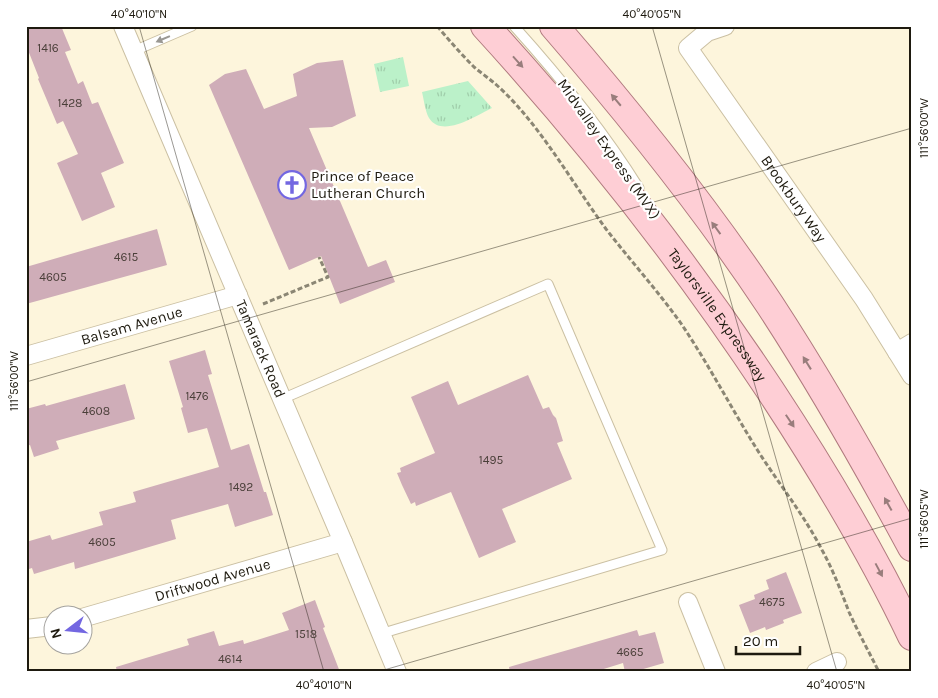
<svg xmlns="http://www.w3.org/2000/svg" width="938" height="698" viewBox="0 0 938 698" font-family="Karla,sans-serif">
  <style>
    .grass { fill: url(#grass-tufts) }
    .building { fill: #cfadb8 }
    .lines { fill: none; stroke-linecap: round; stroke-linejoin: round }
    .service-casing { stroke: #cbc0a3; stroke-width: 11 }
    .minor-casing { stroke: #cbc0a3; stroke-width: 20 }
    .primary-casing { stroke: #b07a7e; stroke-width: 30 }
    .path { stroke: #8b8674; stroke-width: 3; stroke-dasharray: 5 2.5; stroke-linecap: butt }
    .service { stroke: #fff; stroke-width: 9 }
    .minor { stroke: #fff; stroke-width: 18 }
    .primary { stroke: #feced5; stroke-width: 28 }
    .oneway { fill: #9a9893 }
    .oneway2 { fill: #997d7c }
    .ticks { fill: none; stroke: #1e1a0f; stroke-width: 1; stroke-opacity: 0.45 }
    .labels { text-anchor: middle; stroke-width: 4.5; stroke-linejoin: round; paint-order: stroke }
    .number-label { font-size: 12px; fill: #4a3f39 }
    .street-label { font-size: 15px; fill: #1e1a0f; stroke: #fff }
    .poi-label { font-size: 15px; fill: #1e1a0f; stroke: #fff; text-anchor: start }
    .neatline { fill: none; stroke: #1e1a0f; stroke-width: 2 }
    .ticks-label { font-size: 12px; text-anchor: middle; fill: #1e1a0f }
  </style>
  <defs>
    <pattern id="grass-tufts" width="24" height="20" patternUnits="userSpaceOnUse" patternTransform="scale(1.25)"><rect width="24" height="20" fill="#bbf1c9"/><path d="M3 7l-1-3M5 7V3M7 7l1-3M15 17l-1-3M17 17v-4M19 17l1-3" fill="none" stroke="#a0ceab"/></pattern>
  </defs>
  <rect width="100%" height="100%" fill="#fdf5dc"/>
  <path class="grass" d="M403,57L409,86L380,92L374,64Z
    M468,81L492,108C477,115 442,139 429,118C425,111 424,100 422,92Z"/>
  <path class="building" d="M26,26H61L71,50L65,52L78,84L83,81L92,104L98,102L124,163L101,173L115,207L82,221L57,163L78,154L63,121L57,124L38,79L39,78L26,45Z
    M343,60L356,116L332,127L309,128L368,267L386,260L395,282L340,304L321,256L289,270L209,85L225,74L246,69L264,109L297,96L293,74L317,63Z
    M157,229L167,265L26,304V267Z
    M205,350L212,374L208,375L231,450L249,444L264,492H266L273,515L235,527L228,504L171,520L176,539L75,569L74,562L34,574L32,568L26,570V542L50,535L52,540L103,525L99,512L136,502L133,492L219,467L207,428L188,433L181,408L183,407L169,361Z
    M528,375L543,409L549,407L553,415L556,418L563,441L557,443L572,479L502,509L516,542L479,558L451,492L416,506L415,502L411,504L402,485L397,473L401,472L400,468L435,453L411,397L448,381L458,405Z
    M125,384L135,419L56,441L59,449L34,457L30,445L26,446V409L45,404L46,406Z
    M786,572L802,613L783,620L784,623L766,630L765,627L750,633L739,605L755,599L754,595L769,589L766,580Z
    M315,600L325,627L323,628L340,672H117L116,667L189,645L187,639L214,631L219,646L243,640L244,644L289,630L282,613Z
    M637,630L639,636L655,632L664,663L633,672H625L623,663L594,672H510L509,667Z"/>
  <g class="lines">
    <defs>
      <path id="service" d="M514,26C560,77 603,130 639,188
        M134,51L192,26
        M282,399L548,284L662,550L380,634"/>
      <g id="minor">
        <path id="s1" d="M123,26L343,542L397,672"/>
        <path id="s2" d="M725,26L707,32L688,48L864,299L912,376"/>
        <path d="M897,352L912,343"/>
        <path id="s3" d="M26,356L238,295"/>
        <path d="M688,602L716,672"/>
        <path id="s4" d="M82,618L343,542"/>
        <path d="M26,629L52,626"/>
        <path d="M816,672L837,662"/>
      </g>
      <g id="primary">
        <path id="s5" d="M485,26C590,141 684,260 770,390C822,469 871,550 912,636"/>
        <path d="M554,26C631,115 705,207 770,305C821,383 867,464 912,547"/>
      </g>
    </defs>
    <use href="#service" class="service-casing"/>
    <use href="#minor" class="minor-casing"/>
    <use href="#primary" class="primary-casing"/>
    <path class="path" d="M437,26C449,40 461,54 474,67C480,72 487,77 493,82C505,92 516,104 526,116C555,151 579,192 606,229C630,260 657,290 680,322C708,363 731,408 758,451C779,484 804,515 822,550C833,570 841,591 849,612C858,632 869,652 879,672
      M263,304L328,277L319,257"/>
    <use href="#service" class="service"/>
    <use href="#minor" class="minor"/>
    <use href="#primary" class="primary"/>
  </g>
  <defs><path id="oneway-solid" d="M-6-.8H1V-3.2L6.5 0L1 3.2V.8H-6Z" transform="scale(1.25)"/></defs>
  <use class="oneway" href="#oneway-solid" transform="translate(163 39) rotate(157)"/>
  <g class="oneway2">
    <use href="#oneway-solid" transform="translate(518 62) rotate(48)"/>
    <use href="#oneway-solid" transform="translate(616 100) rotate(-130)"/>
    <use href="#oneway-solid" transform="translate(716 228) rotate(-126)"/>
    <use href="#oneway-solid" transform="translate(807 363) rotate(-122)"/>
    <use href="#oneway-solid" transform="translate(790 421) rotate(56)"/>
    <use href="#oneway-solid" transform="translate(888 504) rotate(-119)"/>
    <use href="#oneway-solid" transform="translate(879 570) rotate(62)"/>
  </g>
  <path class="ticks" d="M139,26L324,672M652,26L837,672M26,382L912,128M377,672L912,518"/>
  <defs>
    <symbol id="church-ring" viewBox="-11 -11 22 22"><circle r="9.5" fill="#fff" stroke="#7367e1" stroke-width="1.5"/><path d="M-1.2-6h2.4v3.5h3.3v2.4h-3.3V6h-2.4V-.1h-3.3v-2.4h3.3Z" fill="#7367e1"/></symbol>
  </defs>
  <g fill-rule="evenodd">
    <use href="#church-ring" x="276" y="169" width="32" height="32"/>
  </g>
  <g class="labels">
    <g class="number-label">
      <text x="48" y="52">1416</text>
      <text x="70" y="107">1428</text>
      <text x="126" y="261">4615</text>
      <text x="53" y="281">4605</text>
      <text x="197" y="400">1476</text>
      <text x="96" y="415">4608</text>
      <text x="491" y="464">1495</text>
      <text x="241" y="491">1492</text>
      <text x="102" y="546">4605</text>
      <text x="772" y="606">4675</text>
      <text x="306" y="638">1518</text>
      <text x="630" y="656">4665</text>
      <text x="230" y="663">4614</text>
    </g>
    <g class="street-label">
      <text transform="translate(609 149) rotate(55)" y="5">Midvalley Express (MVX)</text>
      <text dy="5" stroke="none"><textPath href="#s2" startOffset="228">Brookbury Way</textPath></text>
      <text dy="5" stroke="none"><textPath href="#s5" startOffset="371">Taylorsville Expressway</textPath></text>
      <text dy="5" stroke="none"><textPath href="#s3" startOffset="110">Balsam Avenue</textPath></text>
      <text dy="5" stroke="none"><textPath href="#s1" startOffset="351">Tamarack Road</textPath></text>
      <text dy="5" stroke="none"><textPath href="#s4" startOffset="136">Driftwood Avenue</textPath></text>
    </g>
    <g class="poi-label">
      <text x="311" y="181">Prince of Peace<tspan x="311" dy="17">Lutheran Church</tspan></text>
    </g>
  </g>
  <rect width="938" height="698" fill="none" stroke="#ffffff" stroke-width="55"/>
  <g transform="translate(68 630) rotate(254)"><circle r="24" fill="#ffffff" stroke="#a5a39f"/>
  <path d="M0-4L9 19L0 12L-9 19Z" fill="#7367e1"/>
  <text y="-8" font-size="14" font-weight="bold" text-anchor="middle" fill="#1e1a0f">N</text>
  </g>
  <path d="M736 646v8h64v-8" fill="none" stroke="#1e1a0f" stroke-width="2.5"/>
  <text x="743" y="646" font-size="15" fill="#1e1a0f" stroke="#ffffff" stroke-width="4" paint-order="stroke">20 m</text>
  <rect x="28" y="28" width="882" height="642" class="neatline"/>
  <g class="ticks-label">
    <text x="139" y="18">40°40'10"N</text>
    <text x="652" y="18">40°40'05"N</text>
    <text transform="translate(924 128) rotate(-90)" y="4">111°56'00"W</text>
    <text transform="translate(14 381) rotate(-90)" y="4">111°56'00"W</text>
    <text transform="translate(924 519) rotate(-90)" y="4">111°56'05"W</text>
    <text x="324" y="689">40°40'10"N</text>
    <text x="836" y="689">40°40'05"N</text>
  </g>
</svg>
